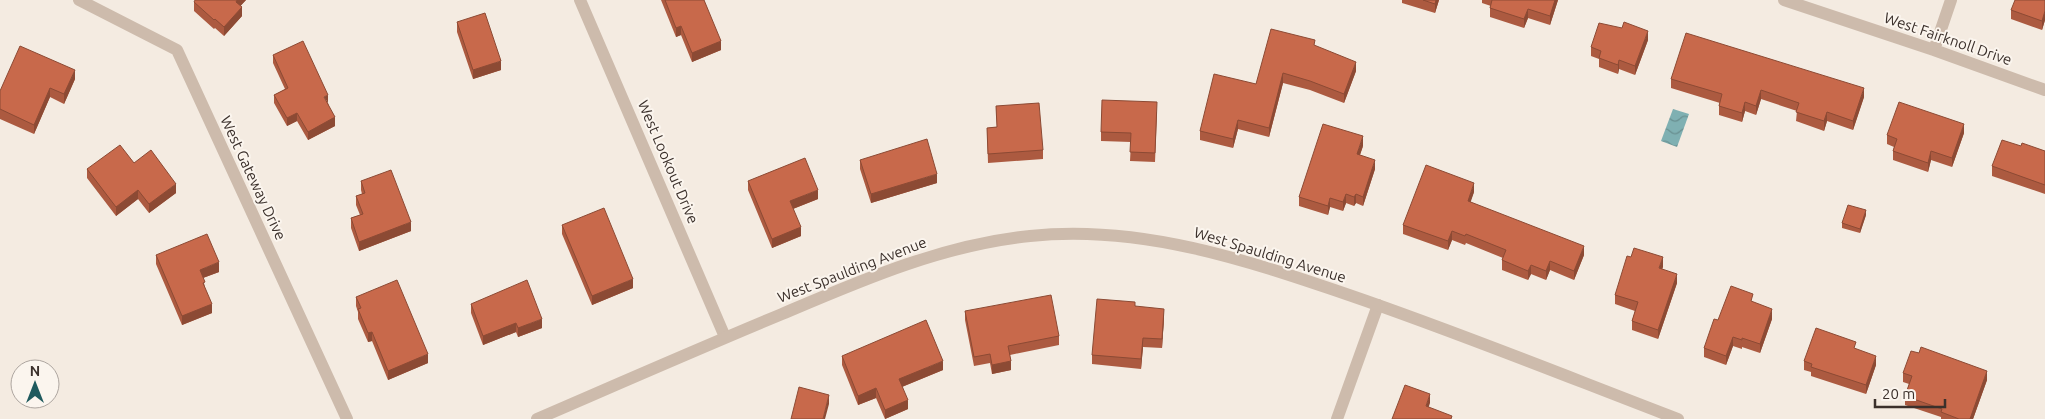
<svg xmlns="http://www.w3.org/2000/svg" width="2045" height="419" viewBox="0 0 2045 419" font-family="Ubuntu,sans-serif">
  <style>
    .water { fill: url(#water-waves) }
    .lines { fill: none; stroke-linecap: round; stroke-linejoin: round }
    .minor { stroke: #cdbbac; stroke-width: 12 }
    .tertiary { stroke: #cdbbac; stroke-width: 12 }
    .wall { fill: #ac5a40 }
    .shaded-wall { fill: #8c4a34 }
    .building { fill: #c8694b; stroke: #8c4a34 }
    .labels { text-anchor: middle; stroke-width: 4; stroke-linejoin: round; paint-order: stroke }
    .street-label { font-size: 15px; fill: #3b302b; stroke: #fbf5ee }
  </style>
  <defs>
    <pattern id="water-waves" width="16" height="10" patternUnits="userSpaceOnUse" patternTransform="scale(1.25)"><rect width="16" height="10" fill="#7fb0b2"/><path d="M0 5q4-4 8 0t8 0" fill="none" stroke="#699091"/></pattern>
  </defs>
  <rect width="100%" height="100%" fill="#f4ebe1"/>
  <path class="water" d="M1673,109L1689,114L1677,147L1661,141Z"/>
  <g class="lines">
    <path class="minor" d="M79,0L177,50L347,419
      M580,0L725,337
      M1784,0L1934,50L2045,90
      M1934,50L1951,0
      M1337,419L1378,305"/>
    <path class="tertiary" d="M537,419C618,384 700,348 782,314C862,280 942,245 1030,236C1140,224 1246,260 1349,295C1460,333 1568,377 1678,419"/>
  </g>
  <path class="wall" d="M246,0L240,6L242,16L224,36L215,28L214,29L194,11V2Z
    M661,0H704L721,50L692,62L681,35L676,37Z
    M1402,0H1439L1435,13L1402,3Z
    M1482,0H1558L1550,25L1528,18L1524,28L1490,17V8L1491,6L1482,3Z
    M2045,0V20L2042,30L2011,19V10Z
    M457,22L501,70L473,79L457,32Z
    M1648,40L1635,75L1619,69L1618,74L1599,67V59L1591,56V47Z
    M1315,46L1356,71L1344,103L1310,90L1283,83L1269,137L1238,129L1233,148L1200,140V131L1256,84Z
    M273,55L328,103L335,126L308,140L297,121L287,126L274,103V95L285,89L273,63Z
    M75,79L64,104L50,97L34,134L0,119V91Z
    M1671,79L1864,97L1853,130L1827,121L1824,131L1796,121L1797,111L1761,99L1756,115L1745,111L1742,122L1719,115V106L1720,103L1671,88Z
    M996,106L1043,150V159L988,163L987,128L997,127Z
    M1157,112L1155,162L1130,161L1131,142L1101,141V132Z
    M1964,133L1952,167L1931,160L1928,172L1893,160V151L1894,147L1887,144V135Z
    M1363,146L1360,155L1375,169L1363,206L1356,203L1354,206L1346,203L1343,211L1330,207L1328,215L1299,206V197Z
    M2021,146L2045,151V194L1992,176V166Z
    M860,160L937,183L871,203L860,169Z
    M134,163L176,193L149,213L138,199L116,216L87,178V169Z
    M361,181L411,231L359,251L351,228V218L360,215L356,205V196L362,194L361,190Z
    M748,181L818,199L793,209L801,236L772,248L748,190Z
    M1474,192L1470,202L1584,255L1574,280L1550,270L1546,280L1531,274L1528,280L1502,270V260L1503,258L1466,243L1465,245L1452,240L1448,250L1403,234V225Z
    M1866,215L1860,233L1842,228V223Z
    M562,225L633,288L592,305L562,234Z
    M156,255L219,272L203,278L205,288L212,313L182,325L156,264Z
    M1663,267L1662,269L1677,283L1658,339L1632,330V321L1635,311L1615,304V295Z
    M356,297L428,363L388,380L372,341L368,342L358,319V312L356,306Z
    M1753,302L1772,319L1760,353L1742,347V349L1733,346L1726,365L1704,357V348L1718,320Z
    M471,304L542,328L518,337L516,332L483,345L471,313Z
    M1135,306L1164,318L1162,348L1143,347L1141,369L1092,364V355Z
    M965,311L1059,336V345L1010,355L1011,370L992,374L990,363L974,366L965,320Z
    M1856,349L1876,365L1866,394L1811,376V372L1804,370V361Z
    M842,356L943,370L902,387L908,409L885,419L876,398L858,405L842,365Z
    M1903,373L1987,380L1973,419H1941V417L1905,405V396L1909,384L1903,382Z"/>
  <path class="shaded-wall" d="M237,0H246L236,11V2Z
    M1436,0H1439L1435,13V4Z
    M1555,0H1558L1550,25V16Z
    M242,7V16L224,36V27Z
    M1528,9V18L1524,28V19Z
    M2045,11V20L2042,30V21Z
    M681,26V35L676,37V28Z
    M1648,31V40L1635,75V66Z
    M721,41V50L692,62V53Z
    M1619,60V69L1618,74V65Z
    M501,61V70L473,79V70Z
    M1356,62V71L1344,103V94Z
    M75,70V79L64,104V94Z
    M1283,73V83L1269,137V128Z
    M50,88V97L34,134V125Z
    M1864,88V97L1853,130V121Z
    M1761,90V99L1756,115V106Z
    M328,95V103L324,97Z
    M1745,102V111L1742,122V113Z
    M1827,112V121L1824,131V121Z
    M297,113V121L287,126V118Z
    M335,117V126L308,140V132Z
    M1238,120V129L1233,148V139Z
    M1964,124V133L1952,167V158Z
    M1363,136V146L1357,163V154Z
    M1931,151V160L1928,172V163Z
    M1375,160V169L1363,206V197Z
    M937,174V183L871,203V194Z
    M1474,183V192L1468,210V201Z
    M176,184V193L149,213V204Z
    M138,190V199L116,216V207Z
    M818,190V199L790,210V201Z
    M1346,194V203L1343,211V202Z
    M1356,194V203L1354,206V197Z
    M1330,198V207L1328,215V206Z
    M1866,210V215L1860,233V229Z
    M411,222V231L359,251V242Z
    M801,227V236L772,248V239Z
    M1452,231V240L1448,250V241Z
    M1584,246V255L1574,280V271Z
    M1663,257V267L1659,277V268Z
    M1550,261V270L1546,280V271Z
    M219,262V272L200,279V270Z
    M1531,265V274L1528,280V271Z
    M1677,274V283L1658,339V330Z
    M633,279V288L592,305V296Z
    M212,304V313L182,325V316Z
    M1164,309V318L1162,348V339Z
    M1772,309V319L1760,353V344Z
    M542,319V328L518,337V328Z
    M516,323V332L483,345V336Z
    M372,332V341L368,342V333Z
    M1733,337V346L1726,365V356Z
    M1143,338V347L1141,369V359Z
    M428,354V363L388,380V371Z
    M1876,356V365L1866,394V385Z
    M943,361V370L899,388V379Z
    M1011,361V370L992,374V365Z
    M1987,371V380L1973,419H1970Z
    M876,388V398L858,405V396Z
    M1430,394V403L1426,415V406Z
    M829,395V404L825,419H823Z
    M908,400V409L885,419V410Z"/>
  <path class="building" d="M195,0H237L236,2L242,7L224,27L215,19L214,20L194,2Z
    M665,0H704L721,41L692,53L681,26L676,28Z
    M1423,0H1436L1435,4Z
    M1492,0H1555L1550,16L1528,9L1524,19L1490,8Z
    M2015,0H2045V11L2042,21L2011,10Z
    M485,13L501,61L473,70L457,22Z
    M1624,22L1648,31L1635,66L1619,60L1618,65L1599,58L1601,51L1591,47L1599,23L1622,28Z
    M1271,29L1315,40L1314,45L1356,62L1344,94L1310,81L1283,73L1269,128L1238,120L1233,139L1200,131L1214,74L1256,84Z
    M1686,33L1864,88L1853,121L1827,112L1824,121L1796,112L1799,103L1761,90L1756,106L1745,102L1742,113L1719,106L1722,94L1671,79Z
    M303,41L328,95L324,97L335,117L308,132L297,113L287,118L274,95L288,88L273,55Z
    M20,46L75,70L64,94L50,88L34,125L0,109V91Z
    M1102,100L1157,102L1155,153L1130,152L1131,133L1101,132Z
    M1899,102L1964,124L1952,158L1931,151L1928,163L1893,151L1897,139L1887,135Z
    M1039,103L1043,150L988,154L987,128L997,127L996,106Z
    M1323,124L1363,136L1357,154L1375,160L1363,197L1356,194L1354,197L1346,194L1343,202L1330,198L1328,206L1299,197Z
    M927,139L937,174L871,194L860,160Z
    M2002,140L2021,146L2022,143L2045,151V185L1992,166Z
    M120,145L134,163L151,150L176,184L149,204L138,190L116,207L87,169Z
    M805,158L818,190L790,201L801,227L772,239L748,181Z
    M1426,165L1474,183L1468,201L1584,246L1574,271L1550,261L1546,271L1531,265L1528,271L1502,260L1506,250L1466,234L1465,236L1452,231L1448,241L1403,225Z
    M391,170L411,222L359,242L351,218L363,214L356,196L365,193L361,181Z
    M1848,205L1866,210L1860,229L1842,223Z
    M604,208L633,279L592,296L562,225Z
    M207,234L219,262L200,270L205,282L203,283L212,304L182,316L156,255Z
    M1634,248L1663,257L1659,268L1677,274L1658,330L1632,321L1638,302L1615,295L1627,256L1631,257Z
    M397,280L428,354L388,371L372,332L368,333L358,309L361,308L356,297Z
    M527,280L542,319L518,328L516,323L483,336L471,304Z
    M1731,286L1753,294L1751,301L1772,309L1760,344L1742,338V340L1733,337L1726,356L1704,348L1714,319L1718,320Z
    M1051,295L1059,336L1008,346L1011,361L992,365L990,354L974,357L965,311Z
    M1097,299L1135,302V306L1164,309L1162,339L1143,338L1141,359L1092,355Z
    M926,320L943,361L899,379L908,400L885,410L876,388L858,396L842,356Z
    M1816,328L1856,342L1854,348L1876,356L1866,385L1811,367L1812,364L1804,361Z
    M1921,347L1987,371L1970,419H1959L1941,412L1942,409L1905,396L1912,376L1903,373L1911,351L1919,353Z
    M1405,385L1430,394L1426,406L1452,416L1451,419H1392Z
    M799,387L829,395L823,419H791Z"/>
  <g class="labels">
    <g class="street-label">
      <text transform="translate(1948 39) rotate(19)" y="5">West Fairknoll Drive</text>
      <text transform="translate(668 162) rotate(67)" y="5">West Lookout Drive</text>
      <text transform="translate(253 178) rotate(65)" y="5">West Gateway Drive</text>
      <text transform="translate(1270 255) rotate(17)" y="5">West Spaulding Avenue</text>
      <text transform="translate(852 270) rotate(-21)" y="5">West Spaulding Avenue</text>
    </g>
  </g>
  <g transform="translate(35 384)"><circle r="24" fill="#fbf5ee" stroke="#aea6a0"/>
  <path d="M0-4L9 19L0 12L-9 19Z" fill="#1f5a5e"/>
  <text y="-8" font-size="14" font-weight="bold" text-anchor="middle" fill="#3b302b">N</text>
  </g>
  <path d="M1875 399v8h70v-8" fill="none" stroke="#3b302b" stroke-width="2.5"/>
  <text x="1882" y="399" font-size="15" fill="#3b302b" stroke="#fbf5ee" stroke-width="4" paint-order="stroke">20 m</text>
</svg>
